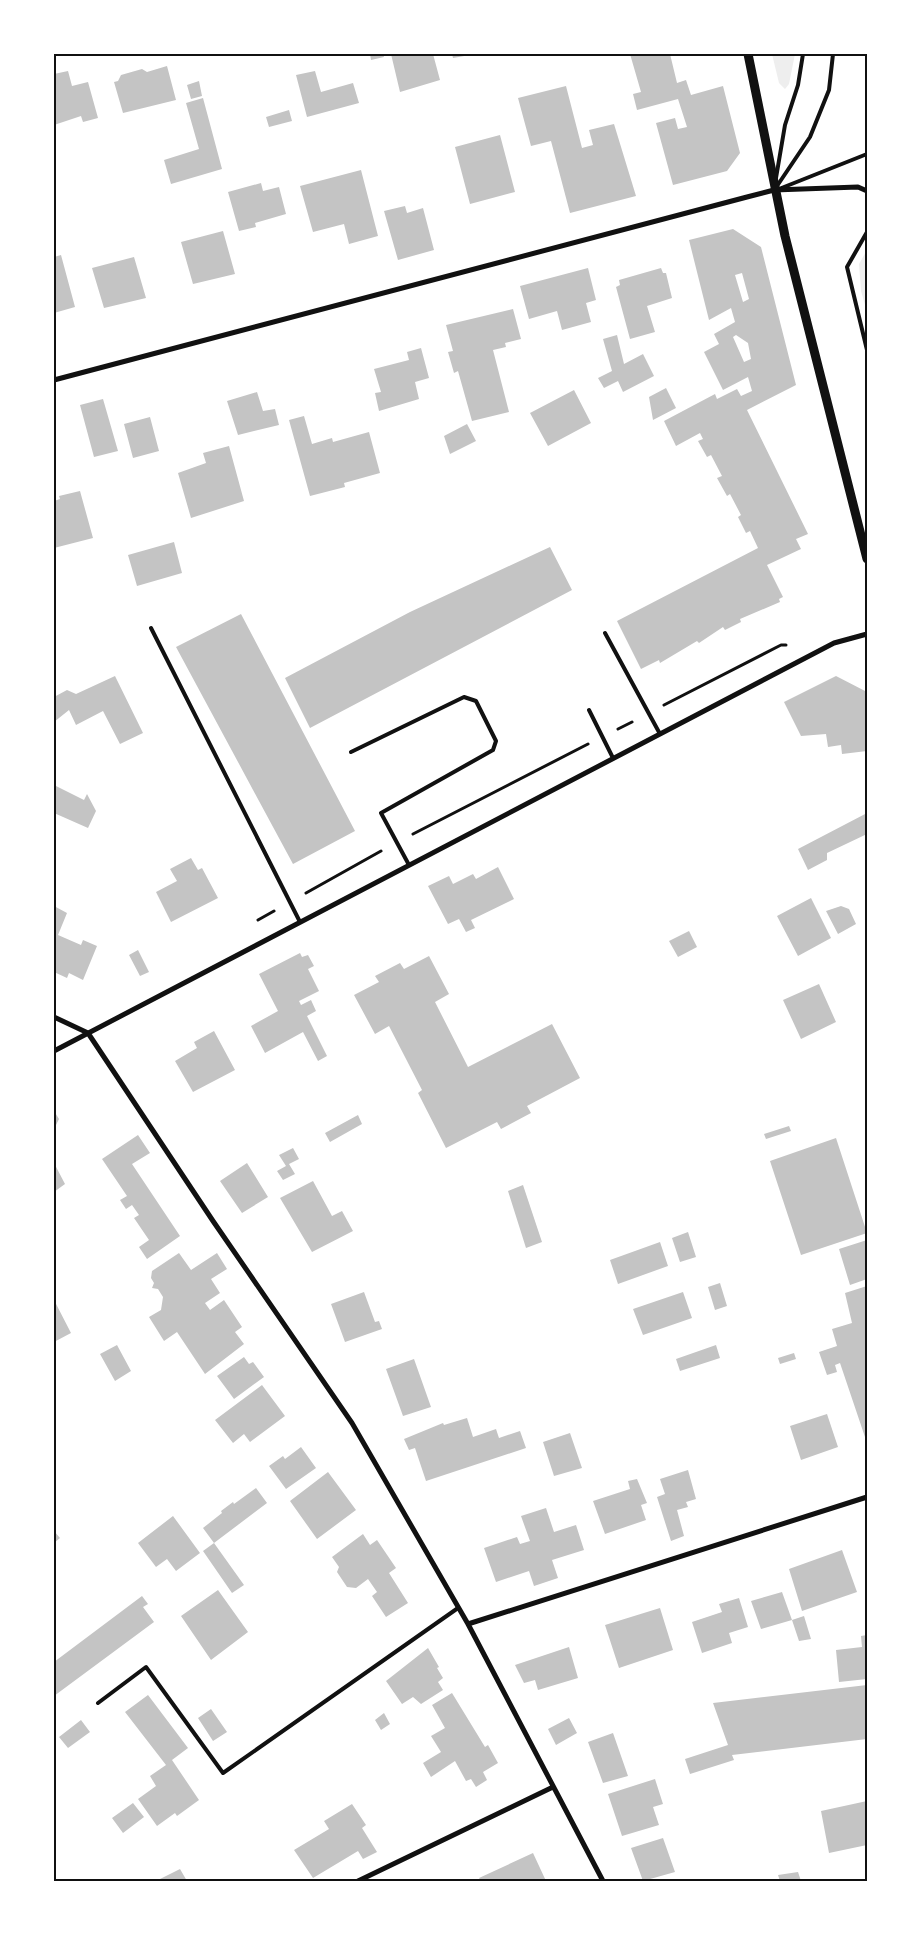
<svg xmlns="http://www.w3.org/2000/svg" width="921" height="1935" viewBox="0 0 921 1935" font-family="'Asap Condensed',sans-serif">
  <style>
    .green { fill: #eee }
    .building { fill: #c4c4c4; fill-rule: evenodd }
    .lines { fill: none; stroke-linecap: round; stroke-linejoin: round }
    .path { stroke: #111; stroke-width: 3 }
    .service { stroke: #111; stroke-width: 4 }
    .minor { stroke: #111; stroke-width: 5 }
    .tertiary { stroke: #111; stroke-width: 9 }
    .neatline { fill: none; stroke: #111; stroke-width: 2 }
  </style>
  <rect width="100%" height="100%" fill="#fff"/>
  <path class="green" d="M772,54H795L789,84L785,89L779,83Z
    M867,250V312L861,291L859,264Z"/>
  <path class="building" d="M370,54H383L384,57L371,60Z
    M391,54H433L440,80L400,92Z
    M452,54H470V55L453,58Z
    M630,54H670L677,83L686,80L691,95L723,86L740,153L727,171L673,185L656,123L675,118L678,129L687,127L678,99L637,110L633,94L641,92Z
    M167,66L176,100L123,113L114,82L118,81L121,75L142,69L147,72Z
    M68,71L72,86L88,82L98,118L83,122L81,116L54,125V74Z
    M315,71L321,92L353,83L359,103L307,117L296,75Z
    M199,81L202,96L191,99L187,85Z
    M566,86L582,148L593,145L589,130L614,124L636,196L570,213L551,141L531,146L518,98Z
    M203,98L222,169L171,184L164,160L199,149L186,103Z
    M289,110L292,121L269,127L266,117Z
    M500,135L515,192L470,204L455,147Z
    M361,170L378,236L349,244L344,224L313,232L300,186Z
    M261,183L263,191L279,187L286,214L255,223L256,227L239,231L228,192Z
    M405,206L407,213L423,208L434,250L398,260L384,211Z
    M733,229L761,247L796,385L747,410L808,534L796,539L801,549L767,565L783,597L779,599L780,602L740,619L741,622L725,630L723,627L699,643L697,641L660,663L659,660L641,669L617,621L758,548L750,531L746,533L738,517L741,515L730,494L727,496L717,478L722,476L711,455L707,457L698,441L703,439L700,433L676,446L664,421L715,394L717,399L737,389L741,396L752,391L748,377L723,390L704,352L719,344L714,334L735,322L731,308L709,320L689,240ZM742,273L749,299L743,302L735,275ZM736,335L748,343L751,359L744,362L733,337Z
    M223,231L235,274L193,284L181,242Z
    M61,255L75,307L54,313V257Z
    M134,257L146,298L104,308L92,268Z
    M588,268L596,300L586,303L591,322L562,330L557,311L529,319L520,286Z
    M661,268L663,273H666L672,298L647,306L655,332L630,339L616,287L620,285L619,280Z
    M513,309L521,339L505,343L506,347L493,350L509,412L472,421L458,371L454,373L448,352L453,351L446,325Z
    M617,335L624,364L643,354L654,376L623,392L618,381L604,388L598,378L612,371L603,339Z
    M421,348L429,378L415,382L419,399L379,411L375,393L381,392L374,369L409,360L407,352Z
    M666,388L676,408L653,420L649,397Z
    M574,390L591,423L548,446L530,413Z
    M257,392L263,411L275,409L279,425L238,435L227,401Z
    M103,399L118,451L94,457L80,405Z
    M304,416L312,444L332,438L333,442L369,432L380,473L344,483L345,487L310,496L289,420Z
    M150,417L159,451L133,458L124,424Z
    M467,424L476,441L450,454L444,436Z
    M229,446L244,501L191,518L178,473L206,463L203,453Z
    M80,491L93,538L54,548V501L60,499L59,496Z
    M174,542L182,573L137,586L128,555Z
    M550,547L572,590L310,728L285,678L410,612Z
    M241,614L355,831L293,864L176,647Z
    M115,676L143,733L120,744L103,711L76,725L69,710L54,722V697L67,690L76,694Z
    M836,676L867,692V751L842,754L841,745L828,747L826,734L801,736L784,702Z
    M54,785L84,800L87,794L96,811L88,828L54,813Z
    M867,813V834L827,853V860L808,870L798,849Z
    M191,858L198,870L202,868L218,898L171,922L156,892L177,881L170,869Z
    M498,867L514,899L471,920L475,928L466,932L459,919L448,924L428,886L449,876L453,884L473,874L476,879Z
    M811,898L831,938L798,956L777,916Z
    M54,906L67,913L58,935L81,945L83,940L97,946L83,980L69,973L67,978L54,972Z
    M841,906L849,909L856,924L838,934L826,911Z
    M689,931L697,947L678,957L669,941Z
    M138,950L149,972L140,976L129,955Z
    M300,953L302,957L308,955L314,966L308,969L319,991L299,1001L301,1005L311,1000L316,1011L307,1016L327,1056L318,1061L303,1032L265,1053L251,1026L278,1011L259,974Z
    M429,956L449,994L435,1002L468,1067L552,1024L580,1078L527,1106L531,1113L501,1129L497,1122L446,1148L418,1093L422,1090L389,1026L375,1034L354,995L379,982L375,976L400,963L404,969Z
    M819,984L836,1022L801,1039L783,1000Z
    M214,1031L235,1070L193,1092L175,1061L197,1048L194,1042Z
    M54,1111L59,1119L54,1129Z
    M358,1115L362,1124L330,1142L325,1133Z
    M789,1126L791,1131L766,1139L764,1134Z
    M138,1135L150,1153L132,1164L180,1236L147,1259L139,1247L149,1240L134,1218L139,1215L132,1205L126,1209L120,1200L127,1196L102,1159Z
    M836,1138L867,1233L801,1255L770,1161Z
    M293,1148L299,1159L289,1164L295,1174L283,1180L277,1171L286,1166L279,1155Z
    M54,1163L65,1184L54,1192Z
    M247,1163L268,1197L242,1213L220,1181Z
    M313,1181L332,1216L342,1211L353,1231L312,1252L280,1198Z
    M523,1185L542,1242L526,1248L508,1191Z
    M688,1232L696,1257L680,1262L672,1238Z
    M867,1240V1279L850,1285L839,1249Z
    M660,1242L668,1266L618,1284L610,1260Z
    M179,1253L191,1270L217,1253L227,1269L211,1279L220,1293L205,1303L210,1310L224,1300L242,1327L235,1332L244,1344L205,1374L177,1332L164,1341L149,1317L161,1310L163,1297L158,1289L152,1288L154,1283L151,1278L152,1271Z
    M720,1283L727,1306L715,1310L708,1287Z
    M867,1286V1443L840,1363L835,1365L837,1372L827,1375L819,1352L837,1346L832,1329L852,1323L845,1293Z
    M364,1292L375,1322L379,1321L382,1329L345,1342L331,1304Z
    M683,1292L692,1318L643,1335L633,1309Z
    M54,1300L71,1333L54,1342Z
    M117,1345L131,1371L115,1381L100,1354Z
    M716,1345L720,1358L680,1371L676,1359Z
    M794,1353L796,1359L780,1364L778,1358Z
    M244,1357L249,1364L253,1362L264,1377L234,1399L217,1376Z
    M414,1359L431,1407L403,1416L386,1369Z
    M262,1385L285,1416L250,1442L244,1434L233,1443L215,1420Z
    M827,1414L838,1447L801,1460L790,1426Z
    M467,1418L473,1437L496,1429L499,1438L520,1431L526,1448L426,1481L415,1448L409,1450L404,1439L443,1423L444,1425Z
    M570,1433L582,1468L554,1476L543,1442Z
    M301,1447L316,1468L286,1489L269,1466L283,1456L285,1459Z
    M688,1470L696,1499L686,1502L688,1507L677,1510L684,1536L671,1541L657,1497L665,1494L660,1479Z
    M328,1472L356,1510L317,1539L290,1501Z
    M637,1479L647,1503L641,1505L646,1520L605,1534L593,1501L630,1489L628,1481Z
    M256,1488L267,1503L214,1543L203,1528L222,1513L221,1511L233,1502L234,1504Z
    M546,1508L554,1532L576,1525L584,1550L552,1560L558,1578L534,1586L529,1571L496,1582L484,1548L517,1537L520,1544L530,1541L521,1516Z
    M173,1516L200,1553L176,1571L167,1559L156,1567L138,1543Z
    M54,1531L60,1538L54,1543Z
    M363,1534L370,1545L377,1540L396,1568L389,1573L408,1603L386,1617L372,1596L377,1592L368,1579L356,1588L347,1587L337,1572L339,1567L332,1557Z
    M214,1543L244,1585L232,1593L203,1551Z
    M842,1550L857,1592L802,1611L789,1569Z
    M218,1590L248,1632L211,1660L181,1616Z
    M782,1592L792,1620L761,1629L751,1601Z
    M142,1596L148,1604L143,1607L154,1622L54,1696V1662Z
    M739,1598L748,1627L729,1633L732,1643L702,1653L692,1622L722,1612L719,1604Z
    M660,1608L673,1650L619,1668L605,1625Z
    M804,1616L811,1639L799,1641L792,1620Z
    M867,1635V1679L839,1682L836,1650L862,1647L861,1636Z
    M569,1647L578,1678L538,1690L535,1680L524,1683L515,1665Z
    M428,1648L439,1667L437,1668L443,1678L438,1682L443,1690L421,1704L413,1697L402,1704L386,1681Z
    M867,1685V1739L732,1755L734,1760L690,1774L685,1759L728,1745L713,1703Z
    M452,1693L485,1747L488,1745L498,1763L483,1772L487,1780L476,1787L471,1779L466,1781L455,1761L431,1777L423,1763L441,1752L431,1736L445,1728L432,1705Z
    M148,1695L188,1748L172,1760L199,1800L177,1816L175,1813L157,1826L138,1799L156,1786L150,1776L166,1765L125,1712Z
    M211,1709L227,1732L213,1741L198,1718Z
    M384,1713L390,1724L381,1730L375,1720Z
    M569,1718L577,1733L556,1745L548,1729Z
    M81,1720L90,1732L68,1748L59,1737Z
    M613,1733L628,1776L603,1783L588,1742Z
    M655,1779L663,1804L653,1807L659,1825L622,1836L608,1794Z
    M867,1801V1845L829,1853L821,1811Z
    M133,1803L144,1817L123,1833L112,1818Z
    M352,1804L366,1825L362,1828L377,1852L363,1859L358,1851L313,1878L294,1850L329,1829L324,1821Z
    M663,1838L675,1872L643,1881L631,1848Z
    M533,1853L546,1881H481L479,1878Z
    M180,1869L187,1881H156Z
    M798,1872L801,1881H780L778,1875Z"/>
  <g class="lines">
    <path class="path" d="M664,705L781,645H786
      M618,729L632,722
      M413,834L588,744
      M306,893L381,851
      M258,920L274,911"/>
    <path class="service" d="M776,178L785,125L798,85L803,54
      M777,186L810,137L829,90L833,54
      M779,189L867,154
      M867,232L847,267L867,350
      M151,628L300,922
      M605,633L660,734
      M589,710L613,758
      M351,752L464,697L476,701L496,741L493,750L381,813L409,865
      M98,1703L146,1667L223,1773L458,1608"/>
    <path class="minor" d="M54,380L747,197L774,190L858,187L867,191
      M54,1017L88,1033L213,1221L352,1423L468,1624L603,1881
      M54,1051L834,643L867,634
      M468,1624L867,1497
      M358,1881L553,1787"/>
    <path class="tertiary" d="M748,54L785,236L867,559"/>
  </g>
  <rect width="921" height="1935" fill="none" stroke="#ffffff" stroke-width="110"/>
  <rect x="55" y="55" width="811" height="1825" class="neatline"/>
</svg>
